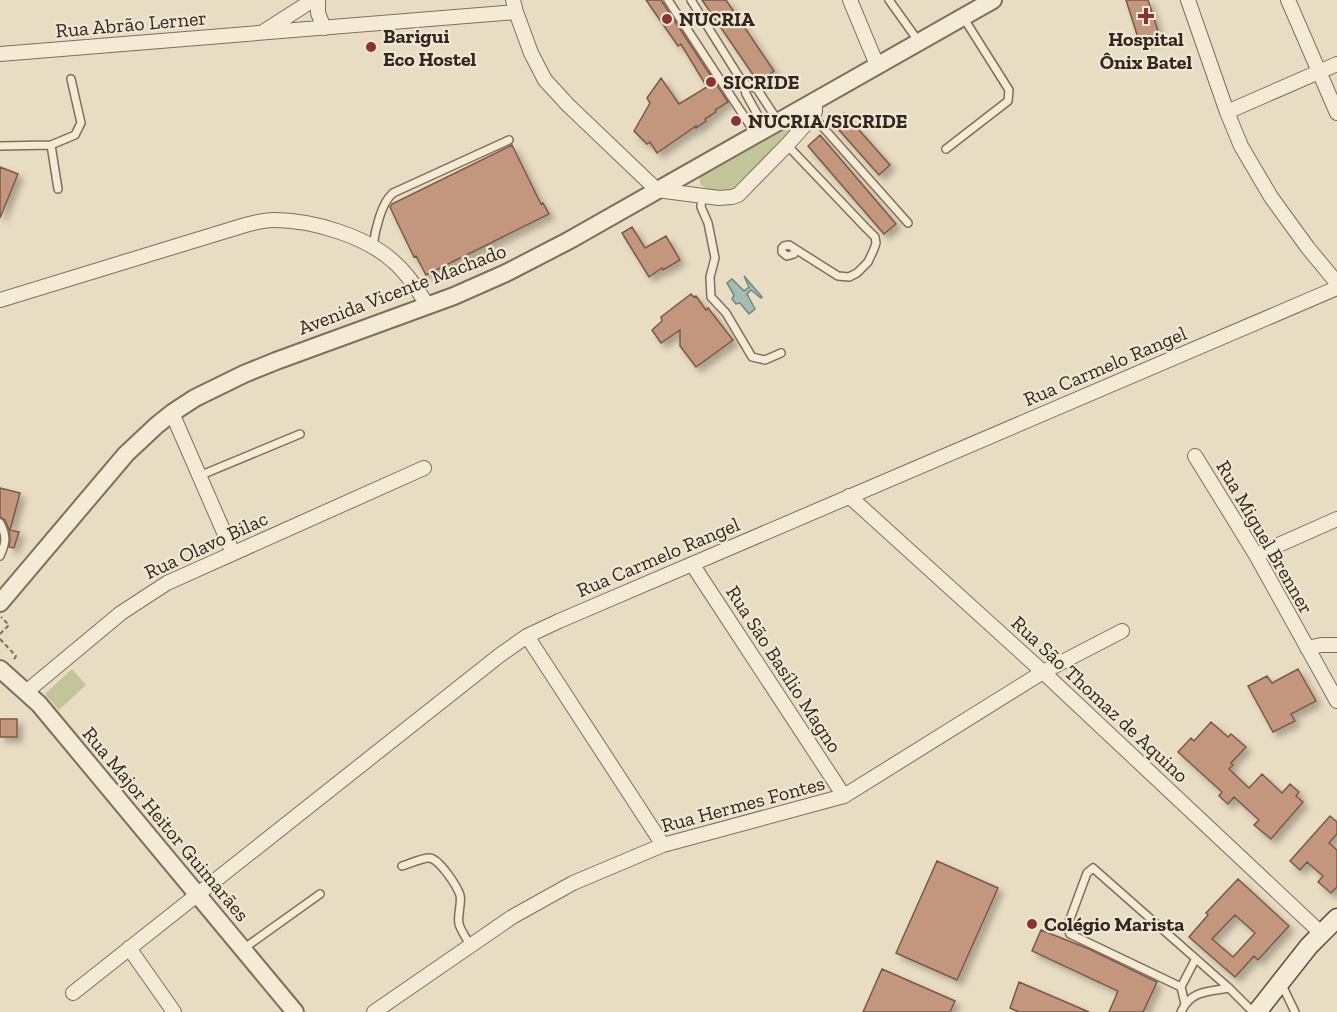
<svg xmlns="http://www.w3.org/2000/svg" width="1337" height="1012" viewBox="0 0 1337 1012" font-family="'Zilla Slab',serif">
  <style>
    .green { fill: #c1c599 }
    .water { fill: #a5bcb4; stroke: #6d8880; stroke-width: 1.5 }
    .building { fill: #c2977d; stroke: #7c5945; stroke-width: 1.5; fill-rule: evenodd; filter: url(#shadow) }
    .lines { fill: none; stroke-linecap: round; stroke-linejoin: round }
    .service-casing { stroke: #806e5c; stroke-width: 10 }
    .minor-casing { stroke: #806e5c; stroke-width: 16 }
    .tertiary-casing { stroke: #806e5c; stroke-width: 20 }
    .secondary-casing { stroke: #624f3f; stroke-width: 21 }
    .path { stroke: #806e5c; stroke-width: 2; stroke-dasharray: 4.5 3; stroke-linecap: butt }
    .service { stroke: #f4ead5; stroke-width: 7 }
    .minor { stroke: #f4ead5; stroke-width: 14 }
    .tertiary { stroke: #f4ead5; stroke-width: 16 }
    .secondary { stroke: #f4ead5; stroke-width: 18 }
    .poi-dot { fill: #883337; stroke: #f0e6d2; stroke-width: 2 }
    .labels { text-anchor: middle; stroke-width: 4.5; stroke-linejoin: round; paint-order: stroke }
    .poi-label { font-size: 20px; font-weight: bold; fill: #32271e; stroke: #f0e6d2; text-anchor: start }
    .street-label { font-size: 20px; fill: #32271e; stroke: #f0e6d2 }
  </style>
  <defs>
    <filter id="shadow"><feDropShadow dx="5" dy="5" stdDeviation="3" flood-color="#0004"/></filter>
  </defs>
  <rect width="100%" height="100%" fill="#e8dcc3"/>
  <path class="green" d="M796,119L800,124L731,193C718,191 690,191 703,171Z
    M72,669L86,685L59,710L45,694Z"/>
  <path class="water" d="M744,276L762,297L761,298L751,290L747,294L755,309L749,314L740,303L736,304L732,299L734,295L727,283L732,279L744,291L749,287Z"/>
  <path class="building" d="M646,0H661L728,102L715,110L716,112L705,119L706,121L696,128V126L657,153L650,142L647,144L634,131L650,103L647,98L661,78L679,104L707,87L681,44L678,46Z
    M702,0H726L774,71L758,82Z
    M1126,0H1148L1160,37L1140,44Z
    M844,113L890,165L879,175L832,122Z
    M820,135L896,224L884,234L808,146Z
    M512,145L541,204L543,203L549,214L426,275L416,256L414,257L398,224L390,207L392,204Z
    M0,167L18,174L0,218Z
    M632,227L645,248L666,236L680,260L663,270L662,268L649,277L622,233Z
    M691,294L694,297L696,296L706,310L708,308L733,340L696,367L680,346V330L661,343L652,330L662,321L661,317Z
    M0,488L20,493L10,530L19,532L14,548L9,547L10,539L9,530L5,520L0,517Z
    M1298,669L1316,701L1291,714L1295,721L1273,732L1248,686L1267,676L1272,683Z
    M0,719H17V737H0Z
    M1211,722L1228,737L1231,734L1246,747L1231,763L1233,765L1229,769L1249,788L1262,774L1282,793L1290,784L1299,792L1296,796L1303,802L1271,839L1254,825L1259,820L1234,797L1228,804L1219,796L1222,792L1178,752L1191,738L1194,741Z
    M1330,816L1337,822V834L1329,843L1337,850V887L1331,893L1318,882L1323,876L1307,862L1300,870L1290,861Z
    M937,861L998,888L957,980L896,953Z
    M1238,879L1289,926L1258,960L1254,956L1235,977L1189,937L1208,915L1206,913ZM1235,915L1255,933L1233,957L1212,939Z
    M1041,930L1089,949L1157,982L1143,1012H1109L1118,991L1032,951Z
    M882,969L955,1001L950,1012H863Z
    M1019,982L1089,1012H1019L1010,1008Z"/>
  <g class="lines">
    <defs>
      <path id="service" d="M668,0L755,133
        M691,0L743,83L746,94L765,128
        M889,0L919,42
        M743,83L757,89L778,121
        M813,116L908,223
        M51,145L75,135L81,123L71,79
        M787,145L866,228L875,237L876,243L874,249L868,262L857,273L849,277L838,276L789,245L784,246L782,248V252L787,256L794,254L795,249
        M0,146L51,145L58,189
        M946,149L1008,101L1009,90L963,17
        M702,196L701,207L708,223L715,258L710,277L711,297L726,313L752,357L765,360L781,353
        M373,246C375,231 381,203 393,193L509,140
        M199,476L300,434
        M0,523C7,536 6,543 0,556
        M402,866C409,864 424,857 430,858C440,860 457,886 460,895C462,904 457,915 459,924C461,931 467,939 470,945
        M243,949L320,894
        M1281,983L1295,1012
        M1181,987L1070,934L1067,927L1087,873L1093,868L1229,988L1253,1012
        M1185,1004L1181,987L1195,960
        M1181,1012C1191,990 1208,992 1229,988"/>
      <path id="minor" d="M318,0V13L324,28
        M513,0L516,12L531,53L545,80L568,105L657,190L719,198L732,197L738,195L787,145L813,116L815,111V100
        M850,0L877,65
        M1188,0L1227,112L1241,146L1271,197L1308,248L1337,283
        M1288,0L1337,113
        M263,32L313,0
        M0,54L516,12
        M1227,112L1337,64
        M0,300L242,226C252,223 263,220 274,220C312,220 366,236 394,262C408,274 418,291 428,306
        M172,413L233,553
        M1195,456L1256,555L1337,701
        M849,496L1043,672L1321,933
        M1256,555L1337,519
        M692,564L844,796
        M527,636L663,845
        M1307,648L1321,645H1337
        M26,692L121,613L167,583L424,468
        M129,948L174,1012
        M73,993L500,655L527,636L559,621L1337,288
        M374,1012L512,917L573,883L663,845L844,796L1043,672L1122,631"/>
      <path id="tertiary" d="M0,603L126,454L157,425L172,413L195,398L244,374L276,361L454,296L506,273L568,241L993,0
        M0,669L39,704L295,1012"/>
      <path id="secondary" d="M1257,1012L1309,946L1337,918"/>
    </defs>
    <use href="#service" class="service-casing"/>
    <use href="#minor" class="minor-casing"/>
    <use href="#tertiary" class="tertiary-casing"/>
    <use href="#secondary" class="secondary-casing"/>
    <path class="path" d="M0,634L9,625L1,617
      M0,639L16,656L13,661"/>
    <use href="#service" class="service"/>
    <use href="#minor" class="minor"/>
    <use href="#tertiary" class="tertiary"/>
    <use href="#secondary" class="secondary"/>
  </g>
  <g class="poi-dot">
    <path d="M1143 7h6v6h6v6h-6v6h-6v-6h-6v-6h6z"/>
    <circle cx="667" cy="19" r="6"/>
    <circle cx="371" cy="47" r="6"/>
    <circle cx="711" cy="82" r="6"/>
    <circle cx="736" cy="121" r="6"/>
    <circle cx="1032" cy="924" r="6"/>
  </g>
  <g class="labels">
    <g class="poi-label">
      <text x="679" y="26">NUCRIA</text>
      <text x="383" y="43">Barigui<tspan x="383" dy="23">Eco Hostel</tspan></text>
      <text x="1146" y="46" text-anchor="middle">Hospital<tspan x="1146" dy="23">Ônix Batel</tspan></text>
      <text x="723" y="89">SICRIDE</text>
      <text x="748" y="128">NUCRIA/SICRIDE</text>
      <text x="1044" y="931">Colégio Marista</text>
    </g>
    <g class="street-label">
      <text transform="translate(131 24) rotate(-5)" y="7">Rua Abrão Lerner</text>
      <text transform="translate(402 289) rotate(-21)" y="7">Avenida Vicente Machado</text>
      <text transform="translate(1105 366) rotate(-23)" y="7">Rua Carmelo Rangel</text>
      <text transform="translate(1265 537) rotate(60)" y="7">Rua Miguel Brenner</text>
      <text transform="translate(206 545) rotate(-25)" y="7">Rua Olavo Bilac</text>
      <text transform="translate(658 557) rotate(-23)" y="7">Rua Carmelo Rangel</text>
      <text transform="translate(784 669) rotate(57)" y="7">Rua São Basílio Magno</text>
      <text transform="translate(1100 699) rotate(43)" y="7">Rua São Thomaz de Aquino</text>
      <text transform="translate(743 804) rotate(-15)" y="7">Rua Hermes Fontes</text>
      <text transform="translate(166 824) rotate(50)" y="7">Rua Major Heitor Guimarães</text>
    </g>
  </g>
</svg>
